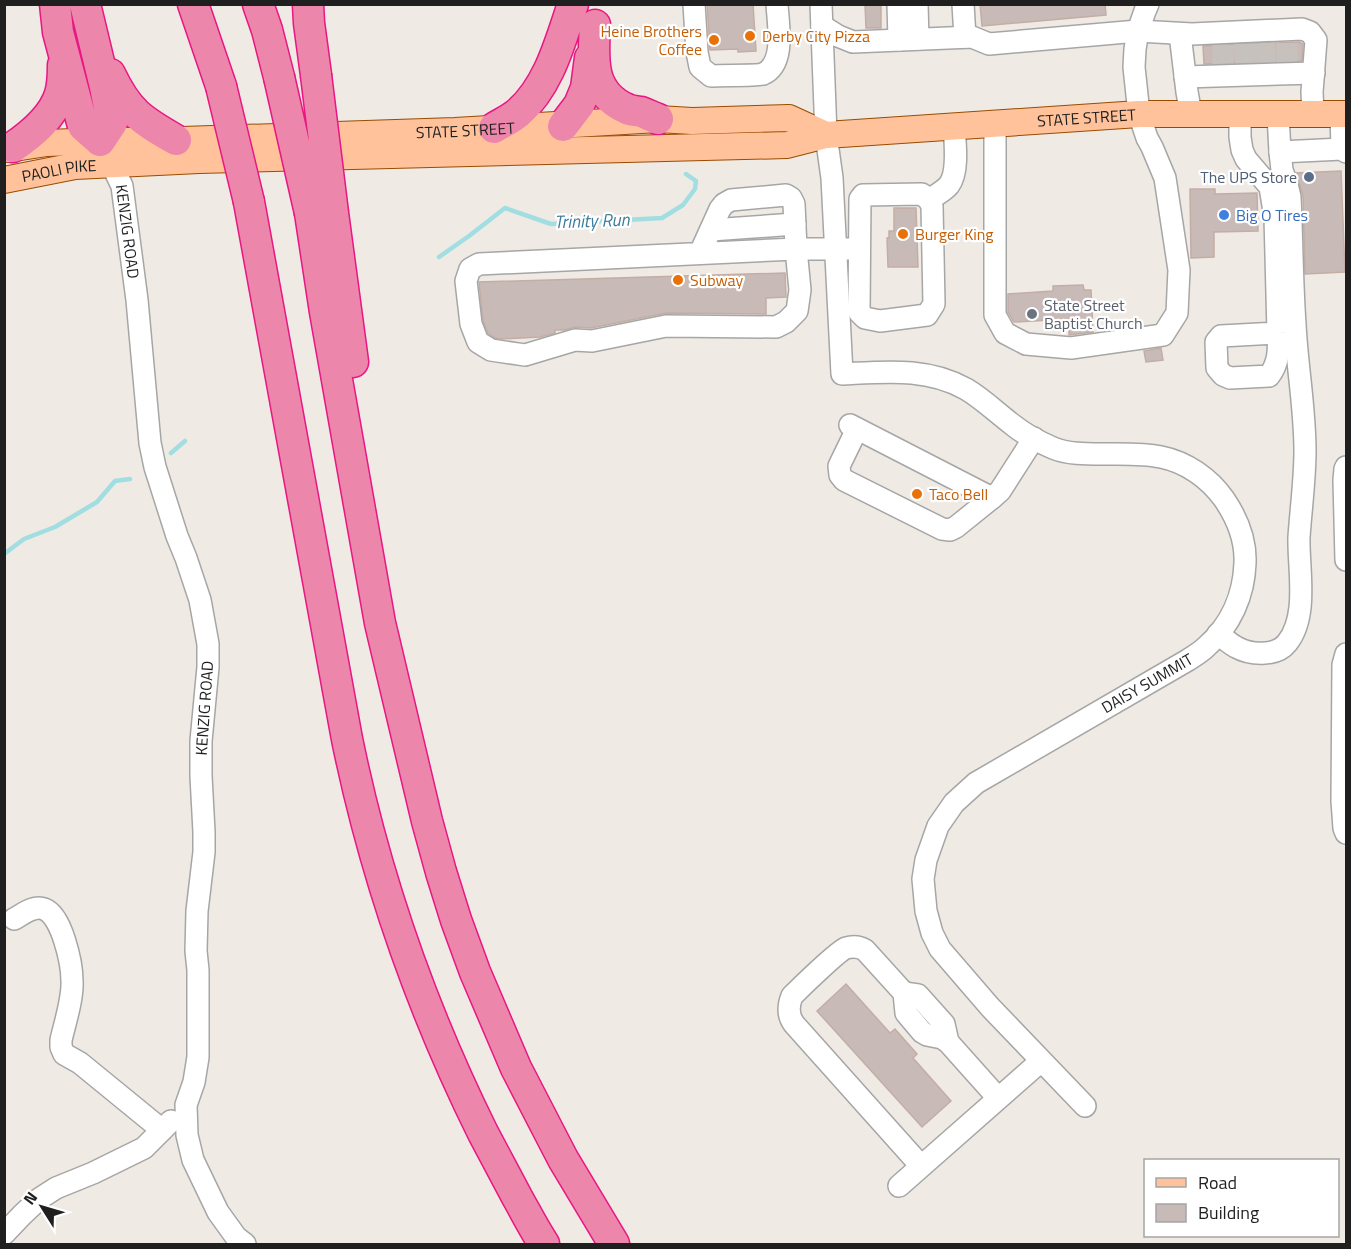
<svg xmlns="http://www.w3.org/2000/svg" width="1351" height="1249" viewBox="0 0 1351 1249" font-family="'Titillium Web',sans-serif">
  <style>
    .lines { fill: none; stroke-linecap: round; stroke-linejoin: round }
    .stream { stroke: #a1dee1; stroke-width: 4.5 }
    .building { fill: #c8bbb7; stroke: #c3ada5; stroke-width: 1.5 }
    .minor-tunnel { stroke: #c6c1bd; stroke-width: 21; stroke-dasharray: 21 10; stroke-linecap: butt }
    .minor-casing { stroke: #a6a6a6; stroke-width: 24 }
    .major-casing { stroke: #994c00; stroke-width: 28 }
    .highway-casing { stroke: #e81783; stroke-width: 33 }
    .minor { stroke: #fff; stroke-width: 21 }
    .major { stroke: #ffc29a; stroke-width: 26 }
    .highway { stroke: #ed86ab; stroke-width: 30 }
    .highway-bridge-casing { stroke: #e81783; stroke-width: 33; stroke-linecap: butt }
    .highway-bridge { stroke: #ed86ab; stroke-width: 30 }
    .food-dot { fill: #e8710a; stroke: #fff; stroke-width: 2 }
    .service-dot { fill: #5c6f8a; stroke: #fff; stroke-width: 2 }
    .shop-dot { fill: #3f7fe0; stroke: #fff; stroke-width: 2 }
    .worship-dot { fill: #6b7280; stroke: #fff; stroke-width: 2 }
    .labels { text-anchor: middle; stroke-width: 4.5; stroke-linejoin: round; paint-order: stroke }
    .food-label { font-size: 16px; fill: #c56008; stroke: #fff; text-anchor: start }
    .street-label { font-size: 16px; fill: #1f1f1f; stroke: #fff }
    .service-label { font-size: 16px; fill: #4e5e75; stroke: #fff; text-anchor: end }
    .shop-label { font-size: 16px; fill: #366cbe; stroke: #fff; text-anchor: start }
    .worship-label { font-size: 16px; fill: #5b616d; stroke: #fff; text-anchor: start }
    .water-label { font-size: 18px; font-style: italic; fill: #3c7d9d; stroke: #fff }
  </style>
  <rect width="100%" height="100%" fill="#f0eae4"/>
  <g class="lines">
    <path class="stream" d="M439,257L469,236L505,208L551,224L662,218L683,205L695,189L696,181L686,174
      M171,453L185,441
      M4,554L24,539L55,527L97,502L115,481L130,479"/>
  </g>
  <path class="building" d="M707,4H753L756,51L738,52V49L710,50Z
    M865,4H881V28H866Z
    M980,4H1105L1106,15L982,26Z
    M1299,42L1303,44L1302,61L1204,64L1203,46Z
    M1341,171L1345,272L1305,274L1303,196L1296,173Z
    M1190,189H1215V194L1257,193L1258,231L1214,232V257L1191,258Z
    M894,208H916L918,267H888L887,238H889V231H894Z
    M785,273L786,297L766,298V314L666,313L591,328L575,327L564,330H555V333L540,337L501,339L495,338L488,333L483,321L479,282Z
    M1083,285L1084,290H1091L1093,332L1069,335V319L1014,322L1008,312V294L1053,291V286Z
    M1161,348L1163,360L1146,362L1144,351Z
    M846,984L890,1033L895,1029L917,1054L913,1058L951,1101L922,1127L817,1011Z"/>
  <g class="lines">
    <path class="minor-tunnel" d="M1244,43L1246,65
      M1264,43L1265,64
      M1287,64V42
      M1223,66V44"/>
    <defs>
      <g id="minor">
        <path d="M694,4L697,52L700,67L711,76C721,75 757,76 763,74C786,64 778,24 777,4"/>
        <path d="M821,4L826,135L832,178L842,374C885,372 927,367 966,389C983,399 997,413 1013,425C1024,434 1039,442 1053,448C1067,454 1086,454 1102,454C1121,454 1142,453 1161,457C1186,462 1209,478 1224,499C1237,518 1246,540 1245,563C1244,595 1231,625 1206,647C1201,652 1194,656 1188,660L976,783L954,803L938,826L926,860L923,879L926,911L932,933L940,949L990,1007L1085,1106"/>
        <path d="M898,4L899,40"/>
        <path d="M917,4L918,39"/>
        <path d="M963,4L965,37"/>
        <path d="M822,26L838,36L853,42L972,37L989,44L1138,31L1192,34L1302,29L1310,32L1316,40L1312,92L1313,114"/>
        <path d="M1180,34L1187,92L1191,114"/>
        <path d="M1185,77L1314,73"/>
        <path d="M1240,114V137L1242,150L1246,159L1270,187L1275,217L1278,333C1279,350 1279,363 1269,376L1230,378L1223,375L1217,368L1216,342L1221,336L1278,333"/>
        <path d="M1341,114L1342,149"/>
        <path d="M1278,115L1280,152L1342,149L1346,152"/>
        <path d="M995,124V315L1005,333L1026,344L1071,348L1163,335L1177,313L1179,270L1165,178L1152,147L1147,138L1139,114L1134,67L1135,49L1138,31L1145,11L1148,4"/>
        <path id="s1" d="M112,165L122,186L137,300L150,443L155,467L177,536L186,558L200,600L208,644V667L201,741V776L204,832V852L197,911L196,951L198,970V1057L194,1082L186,1105L187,1135L193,1160L218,1212L236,1237L245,1244"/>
        <path d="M922,194L929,200L932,206L934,304L927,315L880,321L865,318L859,312L860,199L863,195Z"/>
        <path d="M929,200C936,195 944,191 949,185C959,172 955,142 954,127"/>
        <path d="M711,230L795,224"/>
        <path d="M700,253L720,209L724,204L731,200L786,195L791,198L794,204L796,249L800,290L797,311L786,322L776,327L666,326L592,341L575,340L525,355L491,350L478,342L471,324L466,281L470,269L479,264L796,249H859"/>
        <path d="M850,425L992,498L1000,491L1034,438"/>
        <path d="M857,429L839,466L840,475L844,480L942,529L950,530L956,527L992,498"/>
        <path d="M1346,467L1345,469L1344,480L1346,560"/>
        <path d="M1218,634C1224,638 1230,644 1236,647C1250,655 1276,657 1287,643C1309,616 1298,568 1299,537C1301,508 1305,479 1305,451C1305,408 1297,366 1295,324C1292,282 1292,239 1290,197L1287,184L1282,170L1280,152"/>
        <path d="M1346,654L1343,665L1342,801L1344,828L1346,833"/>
        <path d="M14,919C23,914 34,905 44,909C62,915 72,964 72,981C73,998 65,1023 61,1040V1047L64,1054L80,1063L162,1130"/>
        <path d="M904,993L918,995L944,1024L948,1042"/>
        <path d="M921,1166L794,1024C788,1016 788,1006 792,996C800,988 838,951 846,948C853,946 860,947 865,950L904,993L906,1013L922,1032L927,1035L942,1038L948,1042L998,1098"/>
        <path d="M899,1186L1041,1061"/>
        <path d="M4,1234L22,1215L39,1199L56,1188L93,1173L144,1148L171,1121"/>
      </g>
      <g id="major">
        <path id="s2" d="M8,149L47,143L100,141H153L455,131L658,119L692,121L789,118L826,135"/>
        <path id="s3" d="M4,180L75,166L199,160L787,145L826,135L1139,114H1346"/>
      </g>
      <path id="highway" d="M55,4L58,32L83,126L100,141L112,123L105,87L85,4
        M193,4L221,86
        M258,4L267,30L279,77
        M308,4L309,23L316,75
        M595,25C593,59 590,93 627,109C631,111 636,111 641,112C647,114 652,117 658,119
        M110,74C128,112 141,120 176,140
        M563,126L579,105L586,88L590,58
        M494,128C502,123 511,119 518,113C549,86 560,42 573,4
        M13,147C32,134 53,117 60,94C63,84 63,74 63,65
        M249,202L347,739C375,876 421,1008 483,1133C494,1154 506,1176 517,1197C526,1213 534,1229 544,1244
        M310,213L325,312L380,623L427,821L441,872L456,920L475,972L516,1068L563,1159L614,1244
        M333,213L353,362"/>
    </defs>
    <use href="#minor" class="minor-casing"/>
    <use href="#major" class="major-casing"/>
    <use href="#highway" class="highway-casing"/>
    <use href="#minor" class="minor"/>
    <use href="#major" class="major"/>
    <use href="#highway" class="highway"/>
    <defs>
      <path id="highway-bridge" d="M316,75L333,213
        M279,77L310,213
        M221,86L249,202"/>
    </defs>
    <use href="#highway-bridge" class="highway-bridge-casing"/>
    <use href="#highway-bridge" class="highway-bridge"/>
  </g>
  <g class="food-dot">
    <circle cx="750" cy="36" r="6"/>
    <circle cx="714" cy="40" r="6"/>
    <circle cx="903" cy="234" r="6"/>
    <circle cx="678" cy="280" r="6"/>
    <circle cx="917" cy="494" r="6"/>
  </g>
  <circle class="service-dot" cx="1309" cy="177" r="6"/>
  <circle class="shop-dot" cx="1224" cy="215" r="6"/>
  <circle class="worship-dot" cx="1032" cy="314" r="6"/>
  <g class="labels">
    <g class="food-label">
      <text x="702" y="37" text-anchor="end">Heine Brothers<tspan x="702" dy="18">Coffee</tspan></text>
      <text x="762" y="42">Derby City Pizza</text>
      <text x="915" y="240">Burger King</text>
      <text x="690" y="286">Subway</text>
      <text x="929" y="500">Taco Bell</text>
    </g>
    <g class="street-label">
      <text dy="6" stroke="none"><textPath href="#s3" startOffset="1086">STATE STREET</textPath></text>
      <text dy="6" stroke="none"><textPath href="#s2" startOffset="458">STATE STREET</textPath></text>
      <text dy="6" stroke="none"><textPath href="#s3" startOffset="56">PAOLI PIKE</textPath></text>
      <text dy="6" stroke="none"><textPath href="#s1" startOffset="69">KENZIG ROAD</textPath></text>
      <text transform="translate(1147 683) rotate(-30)" y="6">DAISY SUMMIT</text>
      <text transform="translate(204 708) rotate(-86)" y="6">KENZIG ROAD</text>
    </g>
    <g class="service-label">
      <text x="1297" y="183">The UPS Store</text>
    </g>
    <g class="shop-label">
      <text x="1236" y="221">Big O Tires</text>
    </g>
    <g class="worship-label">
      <text x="1044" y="311">State Street<tspan x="1044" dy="18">Baptist Church</tspan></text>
    </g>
    <g class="water-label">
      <text transform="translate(592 221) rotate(-2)" y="6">Trinity Run</text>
    </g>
  </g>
  <rect width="1351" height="1249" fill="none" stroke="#1f1f1f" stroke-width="12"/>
  <rect x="1144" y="1159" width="195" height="78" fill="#ffffff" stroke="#a5a5a5" stroke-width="1.5"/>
  <rect x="1156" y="1178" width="30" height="9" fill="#ffc29a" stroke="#a5a5a5" stroke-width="1.5"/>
  <text x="1198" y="1189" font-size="18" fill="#1f1f1f">Road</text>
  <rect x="1156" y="1204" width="30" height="18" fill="#c8bbb7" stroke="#a5a5a5" stroke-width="1.5"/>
  <text x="1198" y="1219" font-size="18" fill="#1f1f1f">Building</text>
  <g transform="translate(42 1207) rotate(307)" stroke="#ffffff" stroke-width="4.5" paint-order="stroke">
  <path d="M0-4.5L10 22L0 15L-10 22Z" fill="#1f1f1f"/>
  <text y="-9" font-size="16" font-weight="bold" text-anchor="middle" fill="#1f1f1f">N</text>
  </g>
</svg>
